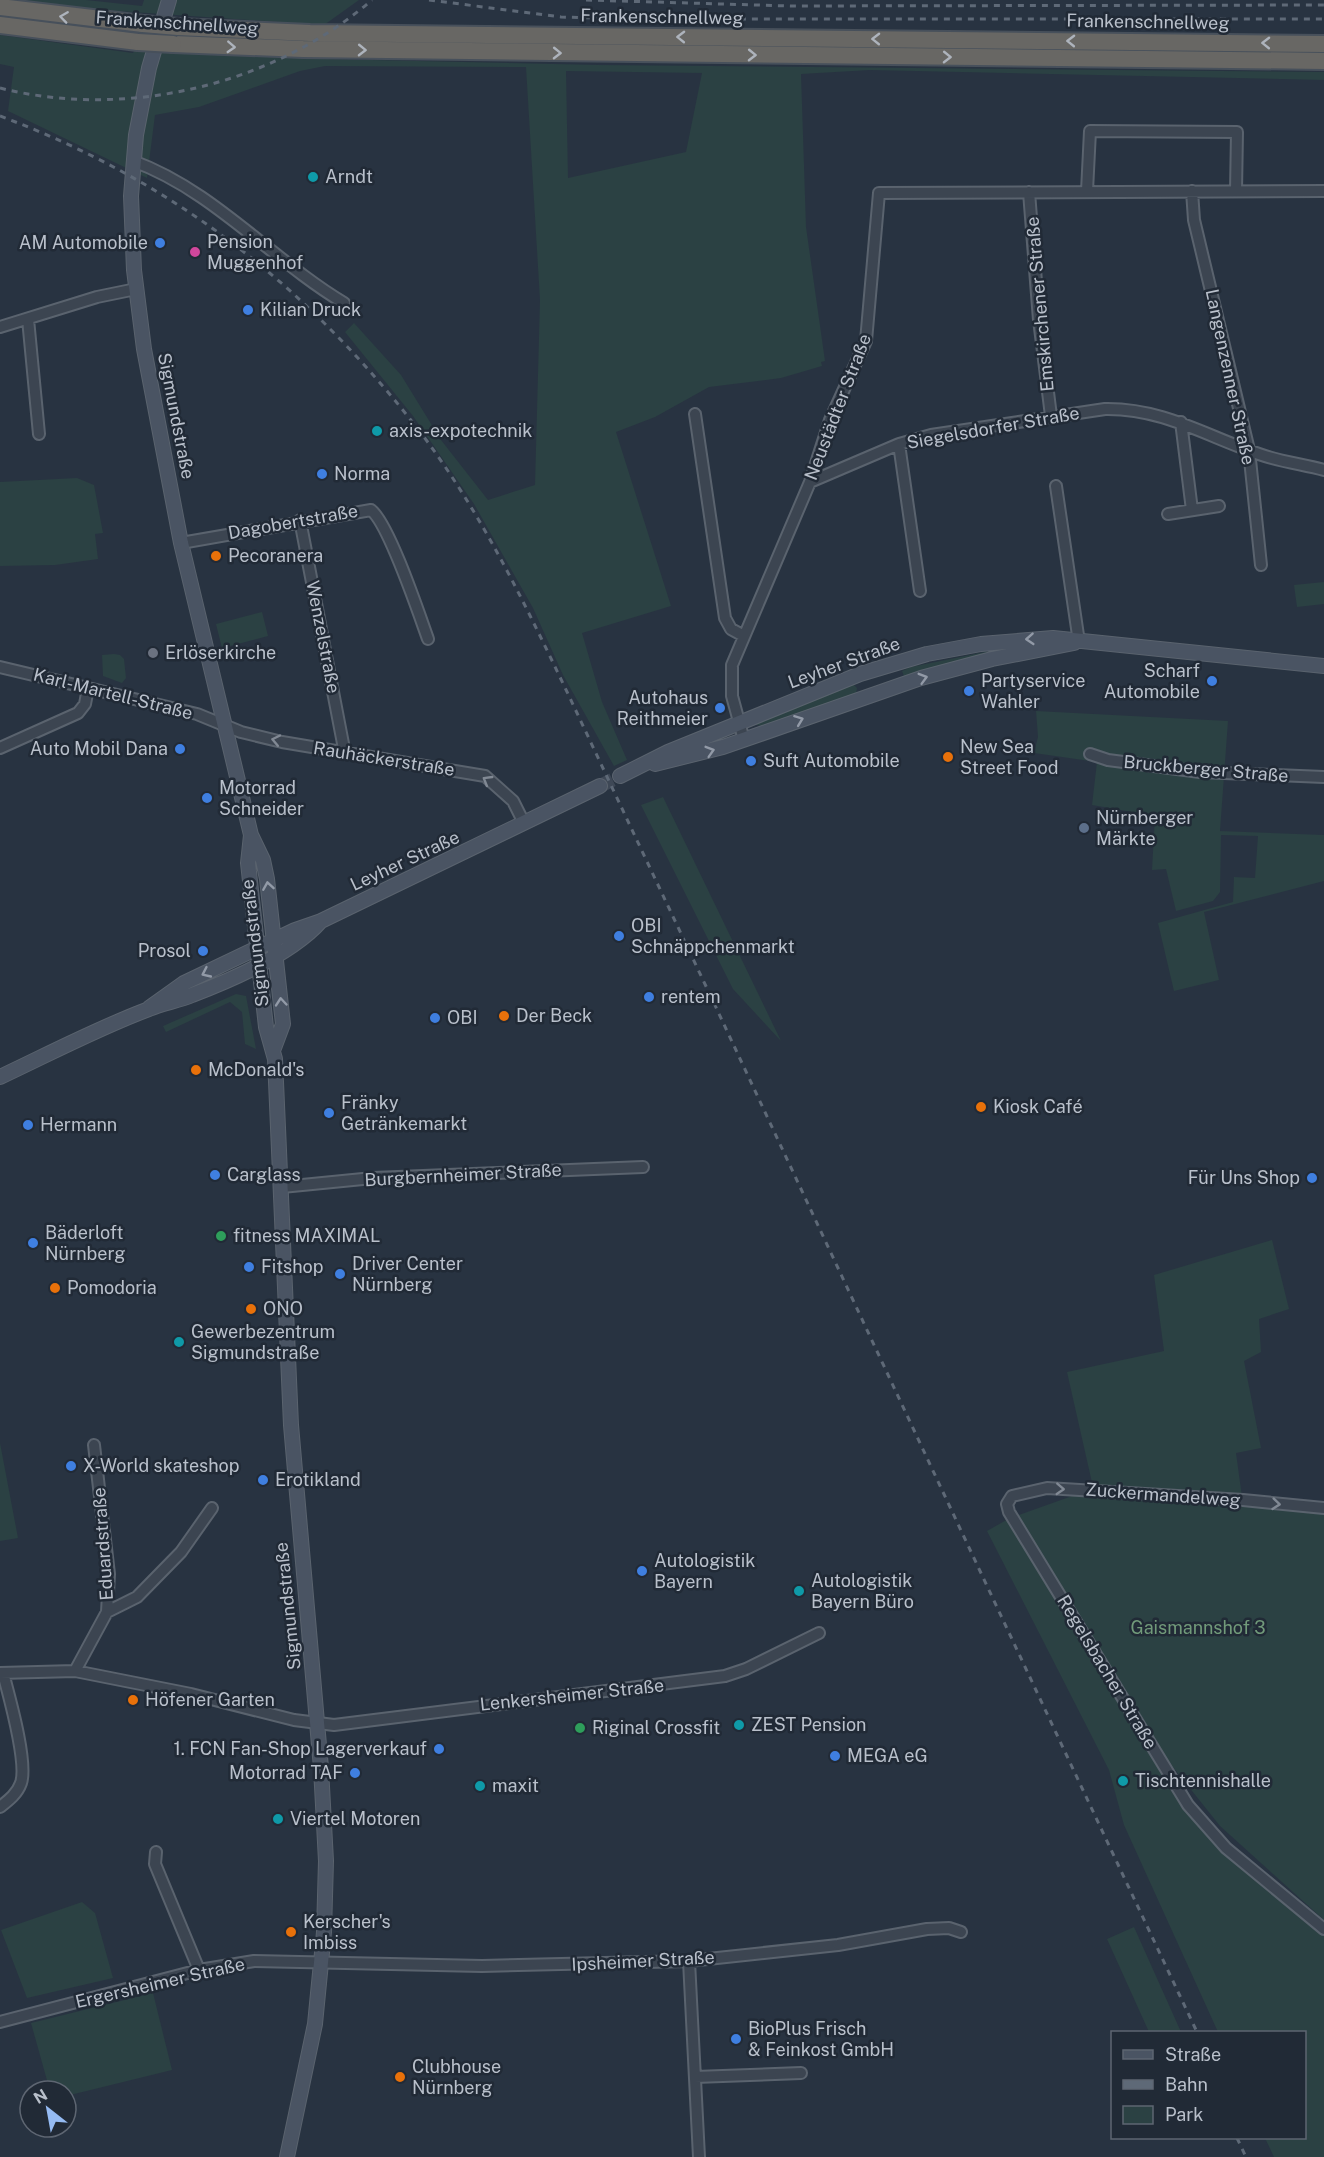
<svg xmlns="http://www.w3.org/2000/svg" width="1324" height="2157" viewBox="0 0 1324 2157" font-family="'Public Sans',sans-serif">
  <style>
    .green { fill: #2b4143; fill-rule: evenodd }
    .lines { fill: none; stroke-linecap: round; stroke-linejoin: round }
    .secondary-tunnel { stroke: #3e4856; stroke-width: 14; stroke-dasharray: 14 7; stroke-linecap: butt }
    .minor-casing { stroke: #5a636e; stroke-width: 14 }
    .secondary-casing { stroke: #5a636e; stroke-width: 16 }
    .trunk-casing { stroke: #47505b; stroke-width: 20 }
    .minor { stroke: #3c4551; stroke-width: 10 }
    .secondary { stroke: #4a5463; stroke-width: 14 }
    .trunk { stroke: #686764; stroke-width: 16 }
    .rail { stroke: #5e6977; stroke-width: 3; stroke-dasharray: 6 6; stroke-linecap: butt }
    .trunk-bridge-casing { stroke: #47505b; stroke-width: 20; stroke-linecap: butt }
    .trunk-bridge { stroke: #686764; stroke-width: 16 }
    .oneway { stroke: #adb3bc }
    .oneway2 { stroke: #929aa7 }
    .oneway3 { stroke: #818994 }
    .culture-dot { fill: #0f9aa8; stroke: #212a36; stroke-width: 2 }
    .shop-dot { fill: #3f7fe0; stroke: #212a36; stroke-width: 2 }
    .hotel-dot { fill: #d1479c; stroke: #212a36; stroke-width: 2 }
    .food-dot { fill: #e8710a; stroke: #212a36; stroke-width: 2 }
    .worship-dot { fill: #6b7280; stroke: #212a36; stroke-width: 2 }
    .service-dot { fill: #5c6f8a; stroke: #212a36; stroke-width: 2 }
    .leisure-dot { fill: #2e9e5b; stroke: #212a36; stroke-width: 2 }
    .labels { text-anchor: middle; stroke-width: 5; stroke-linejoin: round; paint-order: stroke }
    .street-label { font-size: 18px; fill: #b9c0cb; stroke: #212a36 }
    .poi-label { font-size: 18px; fill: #b9c0cb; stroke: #212a36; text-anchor: start }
    .park-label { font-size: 18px; fill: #719a7a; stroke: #212a36 }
  </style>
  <rect width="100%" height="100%" fill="#283341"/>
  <path class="green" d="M18,0H86L142,6L144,0H359L324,25L74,8Z
    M0,35L133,53L136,47L327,56V59L599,65L1324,72V80L870,70L801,74L806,227L825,361L821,362L822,366L781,378L709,387L655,417L616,432L671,606L582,633L602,702L627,760L614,766L563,675L533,608L474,504L413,416L345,332L354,323L401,375L441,440L488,500L535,485L540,300L526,67L325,66L300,71L199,107L155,115L147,178L8,111L14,67L0,64ZM566,71L702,73L686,152L568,178Z
    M77,478L94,485L103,533L95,534L98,559L55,565L0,566V482Z
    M1324,582V604L1297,607L1294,585Z
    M262,612L268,636L222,648L216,624Z
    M1029,643L905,679L902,671L911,667Z
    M114,654L120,655L124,659L126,678L122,683L103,676L102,655Z
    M853,684L857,688L856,694L765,727L753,724L842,686Z
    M1036,711L1228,721L1220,831L1324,835V881L1204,912L1219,980L1174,991L1158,923L1233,902L1234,877L1255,878L1258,836L1221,835L1220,892L1213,901L1176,911L1166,869L1152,870L1155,816L1092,805L1097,762L1034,753L1038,737Z
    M663,797L781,1041L733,989L641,805Z
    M236,994L246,996L256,1049L245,1044L242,1012L230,1002L166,1032L163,1026Z
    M1272,1240L1289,1309L1259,1319L1261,1352L1244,1361L1261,1448L1236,1453L1242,1497L1093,1487L1067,1372L1164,1351L1154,1275Z
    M0,1443L18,1538L0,1541Z
    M1075,1495L1182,1501L1324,1513V1920L1220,1826L1157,1747L1151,1753L1183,1807L1219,1848L1324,1936V2157H1274L1265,2138H1304V2032H1218L1124,1825L1109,1770L987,1531L1010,1518Z
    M82,1902L95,1913L113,1978L27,1998L1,1930Z
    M1134,1927L1181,2032H1149L1107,1939Z
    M153,1993L172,2070L66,2096V2091H50L31,2023Z"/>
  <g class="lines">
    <path class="secondary-tunnel" d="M600,786L620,776"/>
    <defs>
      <path id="minor" d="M133,161C213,190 272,260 344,303
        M1087,191L1090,131L1237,132L1236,191
        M1192,191L1194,220L1249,450L1261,565
        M1029,192L1039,320L1051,416
        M28,319L39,434
        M0,327L97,297L136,289
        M695,414L725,618L731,629L742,635
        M1181,422L1192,510
        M899,444L920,591
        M810,482L899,444L931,435L1105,409C1165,408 1209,438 1265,456C1284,462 1305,465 1324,470
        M1056,486L1079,642
        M1168,514L1219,506
        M300,520L345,754
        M181,543L371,510C389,524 419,614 428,639
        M0,667L197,714L241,732L282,742L485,776L513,801L524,823
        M744,740L732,696V665L810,482L830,420L866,341L879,193L1324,191
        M0,748L78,713L85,704L88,688
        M1090,754L1108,760L1200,772L1324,777
        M282,1187L373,1178L643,1167
        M1324,1508L1243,1500L1047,1488L1012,1496L1007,1504L1009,1512L1188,1805L1226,1848L1324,1929
        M107,1612L137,1597L181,1552L212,1508
        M75,1671L107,1612L109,1574L94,1445
        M0,1673L75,1671L191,1694L294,1720L334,1725L725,1676L746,1669L819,1633
        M0,1807C9,1800 17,1794 21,1783C28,1762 9,1696 3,1673
        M156,1852L155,1864L199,1970
        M689,1961L699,2157
        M0,2022L199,1970L254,1961L482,1966L689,1961L838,1945L927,1929L949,1928L961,1932
        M695,2077L801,2073"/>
      <path id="secondary" d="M169,0L149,68L136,135L131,196L134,270L144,349L181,543L251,835L263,860L267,879L283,1024L274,1048
        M655,764L723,747L921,678L992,659L1074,643
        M620,776L668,752L860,674L927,654L981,644L1053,638L1324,666
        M251,835L248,863L266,1027L275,1059L291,1425L321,1768L326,1861L324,1932L315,2024L287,2157
        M149,1008L184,983L295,930L321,921L600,786
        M0,1077C49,1054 98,1028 149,1009C163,1003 178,1001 192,995C234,979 292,954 321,921"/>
      <path id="trunk" d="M0,7L143,24
        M0,25L138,42
        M178,27L310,33L1324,44
        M173,44L303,49L1324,61"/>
    </defs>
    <use href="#minor" class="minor-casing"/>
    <use href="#secondary" class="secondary-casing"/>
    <use href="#trunk" class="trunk-casing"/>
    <use href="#minor" class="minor"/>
    <use href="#secondary" class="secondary"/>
    <use href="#trunk" class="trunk"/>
    <path class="rail" d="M429,0L561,17L633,19H1324
      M586,0L790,6L1324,5
      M0,88C127,120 273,85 372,0
      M0,116C171,180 301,281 414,424C479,507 524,602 569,696C617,798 665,900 713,1001C874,1345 1035,1689 1197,2032
      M1237,2138L1246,2157"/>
    <defs>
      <path id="trunk-bridge" d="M143,24L178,27
        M138,42L173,44"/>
    </defs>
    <use href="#trunk-bridge" class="trunk-bridge-casing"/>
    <use href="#trunk-bridge" class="trunk-bridge"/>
  </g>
  <defs><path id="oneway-chevron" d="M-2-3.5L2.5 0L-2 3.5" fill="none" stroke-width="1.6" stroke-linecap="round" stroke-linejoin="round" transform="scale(1.5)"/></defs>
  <g class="oneway">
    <use href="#oneway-chevron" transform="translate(64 17) rotate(-172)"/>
    <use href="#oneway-chevron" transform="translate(681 37) rotate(-179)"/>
    <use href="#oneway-chevron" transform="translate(876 39) rotate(-179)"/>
    <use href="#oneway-chevron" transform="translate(1071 41) rotate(-179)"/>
    <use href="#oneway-chevron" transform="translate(1266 43) rotate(-179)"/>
    <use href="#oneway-chevron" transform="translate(231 47) rotate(3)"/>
    <use href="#oneway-chevron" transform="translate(362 50) rotate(1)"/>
    <use href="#oneway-chevron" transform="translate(557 53) rotate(1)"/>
    <use href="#oneway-chevron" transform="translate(752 55) rotate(1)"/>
    <use href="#oneway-chevron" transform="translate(947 57) rotate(1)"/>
  </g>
  <g class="oneway2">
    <use href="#oneway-chevron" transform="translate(1030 639) rotate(176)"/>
    <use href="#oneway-chevron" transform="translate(923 678) rotate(-16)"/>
    <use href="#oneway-chevron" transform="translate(799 720) rotate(-21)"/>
    <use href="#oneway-chevron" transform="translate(710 751) rotate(-17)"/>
    <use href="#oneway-chevron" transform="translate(268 886) rotate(-99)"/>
    <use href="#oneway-chevron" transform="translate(206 973) rotate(155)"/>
    <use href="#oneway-chevron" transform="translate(281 1002) rotate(-95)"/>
  </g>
  <g class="oneway3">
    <use href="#oneway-chevron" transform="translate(276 740) rotate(-168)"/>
    <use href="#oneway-chevron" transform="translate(487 780) rotate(-149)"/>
    <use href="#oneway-chevron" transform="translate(1060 1489) rotate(3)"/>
    <use href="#oneway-chevron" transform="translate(1276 1504) rotate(6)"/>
  </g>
  <g class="culture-dot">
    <circle cx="313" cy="177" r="6"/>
    <circle cx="377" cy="431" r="6"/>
    <circle cx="179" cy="1342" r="6"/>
    <circle cx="799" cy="1591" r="6"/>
    <circle cx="739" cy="1725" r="6"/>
    <circle cx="1123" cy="1781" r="6"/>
    <circle cx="480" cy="1786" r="6"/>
    <circle cx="278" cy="1819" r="6"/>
  </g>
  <g class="shop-dot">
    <circle cx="160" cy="243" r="6"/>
    <circle cx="248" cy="310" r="6"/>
    <circle cx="322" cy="474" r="6"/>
    <circle cx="1212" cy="681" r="6"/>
    <circle cx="969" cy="691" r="6"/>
    <circle cx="720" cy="708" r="6"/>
    <circle cx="180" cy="749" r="6"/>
    <circle cx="751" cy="761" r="6"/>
    <circle cx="207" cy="798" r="6"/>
    <circle cx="619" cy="936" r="6"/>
    <circle cx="203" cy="951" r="6"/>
    <circle cx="649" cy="997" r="6"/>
    <circle cx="435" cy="1018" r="6"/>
    <circle cx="329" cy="1113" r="6"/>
    <circle cx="28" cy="1125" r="6"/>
    <circle cx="215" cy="1175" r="6"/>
    <circle cx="1312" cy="1178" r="6"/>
    <circle cx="33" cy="1243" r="6"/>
    <circle cx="249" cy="1267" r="6"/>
    <circle cx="340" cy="1274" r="6"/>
    <circle cx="71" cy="1466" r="6"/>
    <circle cx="263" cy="1480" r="6"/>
    <circle cx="642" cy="1571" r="6"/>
    <circle cx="439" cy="1749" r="6"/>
    <circle cx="835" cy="1756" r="6"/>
    <circle cx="355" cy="1773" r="6"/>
    <circle cx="736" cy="2039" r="6"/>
  </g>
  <circle class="hotel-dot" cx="195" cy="252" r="6"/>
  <g class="food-dot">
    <circle cx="216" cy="556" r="6"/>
    <circle cx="948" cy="757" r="6"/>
    <circle cx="504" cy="1016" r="6"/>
    <circle cx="196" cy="1070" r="6"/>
    <circle cx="981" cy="1107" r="6"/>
    <circle cx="55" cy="1288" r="6"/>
    <circle cx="251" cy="1309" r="6"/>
    <circle cx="133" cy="1700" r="6"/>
    <circle cx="291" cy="1932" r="6"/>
    <circle cx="400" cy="2077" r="6"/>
  </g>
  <circle class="worship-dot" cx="153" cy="653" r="6"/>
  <circle class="service-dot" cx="1084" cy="828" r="6"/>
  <g class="leisure-dot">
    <circle cx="221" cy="1236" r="6"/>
    <circle cx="580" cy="1728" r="6"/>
  </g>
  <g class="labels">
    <g class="street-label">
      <text transform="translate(662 17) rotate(1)" y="6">Frankenschnellweg</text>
      <text transform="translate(1148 22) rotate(1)" y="6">Frankenschnellweg</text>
      <text transform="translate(177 23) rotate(4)" y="6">Frankenschnellweg</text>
      <text transform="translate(1040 304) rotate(-95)" y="6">Emskirchener Straße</text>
      <text transform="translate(1230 377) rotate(78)" y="6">Langenzenner Straße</text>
      <text transform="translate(838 407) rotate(-69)" y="6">Neustädter Straße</text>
      <text transform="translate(176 416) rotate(79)" y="6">Sigmundstraße</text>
      <text transform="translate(993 428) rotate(-10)" y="6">Siegelsdorfer Straße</text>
      <text transform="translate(293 522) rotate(-10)" y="6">Dagobertstraße</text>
      <text transform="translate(323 637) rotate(79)" y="6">Wenzelstraße</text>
      <text transform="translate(844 663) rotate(-20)" y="6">Leyher Straße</text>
      <text transform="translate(113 694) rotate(14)" y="6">Karl-Martell-Straße</text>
      <text transform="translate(384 759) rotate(9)" y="6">Rauhäckerstraße</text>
      <text transform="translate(1206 769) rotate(5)" y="6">Bruckberger Straße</text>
      <text transform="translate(405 861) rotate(-25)" y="6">Leyher Straße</text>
      <text transform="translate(255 943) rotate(-97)" y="6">Sigmundstraße</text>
      <text transform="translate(463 1175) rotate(-3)" y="6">Burgbernheimer Straße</text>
      <text transform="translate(1163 1495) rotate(4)" y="6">Zuckermandelweg</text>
      <text transform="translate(103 1544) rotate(-94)" y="6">Eduardstraße</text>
      <text transform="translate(288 1606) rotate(-96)" y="6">Sigmundstraße</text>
      <text transform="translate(1107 1672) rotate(59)" y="6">Regelsbacher Straße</text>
      <text transform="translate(572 1695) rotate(-6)" y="6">Lenkersheimer Straße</text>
      <text transform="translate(643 1961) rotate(-3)" y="6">Ipsheimer Straße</text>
      <text transform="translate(160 1983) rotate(-13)" y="6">Ergersheimer Straße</text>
    </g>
    <g class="poi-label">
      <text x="325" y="183">Arndt</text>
      <text x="207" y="248">Pension<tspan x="207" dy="21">Muggenhof</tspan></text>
      <text x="148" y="249" text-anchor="end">AM Automobile</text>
      <text x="260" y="316">Kilian Druck</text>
      <text x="389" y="437">axis-expotechnik</text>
      <text x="334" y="480">Norma</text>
      <text x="228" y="562">Pecoranera</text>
      <text x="165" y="659">Erlöserkirche</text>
      <text x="1200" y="677" text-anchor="end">Scharf<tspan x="1200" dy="21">Automobile</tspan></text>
      <text x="981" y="687">Partyservice<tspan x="981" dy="21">Wahler</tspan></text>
      <text x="708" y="704" text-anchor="end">Autohaus<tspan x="708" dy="21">Reithmeier</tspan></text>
      <text x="960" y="753">New Sea<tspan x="960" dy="21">Street Food</tspan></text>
      <text x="168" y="755" text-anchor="end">Auto Mobil Dana</text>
      <text x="763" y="767">Suft Automobile</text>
      <text x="219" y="794">Motorrad<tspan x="219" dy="21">Schneider</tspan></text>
      <text x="1096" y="824">Nürnberger<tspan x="1096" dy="21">Märkte</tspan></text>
      <text x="631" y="932">OBI<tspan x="631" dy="21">Schnäppchenmarkt</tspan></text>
      <text x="191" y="957" text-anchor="end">Prosol</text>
      <text x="661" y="1003">rentem</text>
      <text x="516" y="1022">Der Beck</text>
      <text x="447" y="1024">OBI</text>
      <text x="208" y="1076">McDonald's</text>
      <text x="341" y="1109">Fränky<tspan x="341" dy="21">Getränkemarkt</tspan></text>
      <text x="993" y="1113">Kiosk Café</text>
      <text x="40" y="1131">Hermann</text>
      <text x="227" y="1181">Carglass</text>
      <text x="1300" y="1184" text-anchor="end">Für Uns Shop</text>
      <text x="45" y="1239">Bäderloft<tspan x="45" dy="21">Nürnberg</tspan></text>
      <text x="233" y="1242">fitness MAXIMAL</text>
      <text x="352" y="1270">Driver Center<tspan x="352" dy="21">Nürnberg</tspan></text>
      <text x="261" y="1273">Fitshop</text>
      <text x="67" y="1294">Pomodoria</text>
      <text x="263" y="1315">ONO</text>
      <text x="191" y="1338">Gewerbezentrum<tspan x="191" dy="21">Sigmundstraße</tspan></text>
      <text x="83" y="1472">X-World skateshop</text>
      <text x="275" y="1486">Erotikland</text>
      <text x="654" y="1567">Autologistik<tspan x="654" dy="21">Bayern</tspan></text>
      <text x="811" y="1587">Autologistik<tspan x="811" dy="21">Bayern Büro</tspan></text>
      <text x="145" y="1706">Höfener Garten</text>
      <text x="751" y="1731">ZEST Pension</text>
      <text x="592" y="1734">Riginal Crossfit</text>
      <text x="427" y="1755" text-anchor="end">1. FCN Fan-Shop Lagerverkauf</text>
      <text x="847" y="1762">MEGA eG</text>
      <text x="343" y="1779" text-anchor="end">Motorrad TAF</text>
      <text x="1135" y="1787">Tischtennishalle</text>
      <text x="492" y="1792">maxit</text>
      <text x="290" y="1825">Viertel Motoren</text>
      <text x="303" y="1928">Kerscher's<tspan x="303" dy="21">Imbiss</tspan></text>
      <text x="748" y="2035">BioPlus Frisch<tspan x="748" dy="21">&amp; Feinkost GmbH</tspan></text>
      <text x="412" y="2073">Clubhouse<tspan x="412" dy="21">Nürnberg</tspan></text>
    </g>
    <g class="park-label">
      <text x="1198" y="1634">Gaismannshof 3</text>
    </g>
  </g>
  <rect x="1111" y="2031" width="195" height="108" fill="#212a36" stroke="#5e6672" stroke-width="1.5"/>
  <rect x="1123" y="2050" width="30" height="9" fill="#4a5463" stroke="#5e6672" stroke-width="1.5"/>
  <text x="1165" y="2061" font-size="18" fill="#b9c0cb">Straße</text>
  <rect x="1123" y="2080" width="30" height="9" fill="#5e6977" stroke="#5e6672" stroke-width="1.5"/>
  <text x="1165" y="2091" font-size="18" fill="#b9c0cb">Bahn</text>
  <rect x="1123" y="2106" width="30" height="18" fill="#2b4143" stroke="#5e6672" stroke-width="1.5"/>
  <text x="1165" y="2121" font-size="18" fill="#b9c0cb">Park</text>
  <g transform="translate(48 2109) rotate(329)"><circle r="28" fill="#212a36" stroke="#5e6672" stroke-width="1.5"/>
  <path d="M0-4.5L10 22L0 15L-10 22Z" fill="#95bbf3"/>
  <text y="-9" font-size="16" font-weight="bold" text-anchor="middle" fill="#b9c0cb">N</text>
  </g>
</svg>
